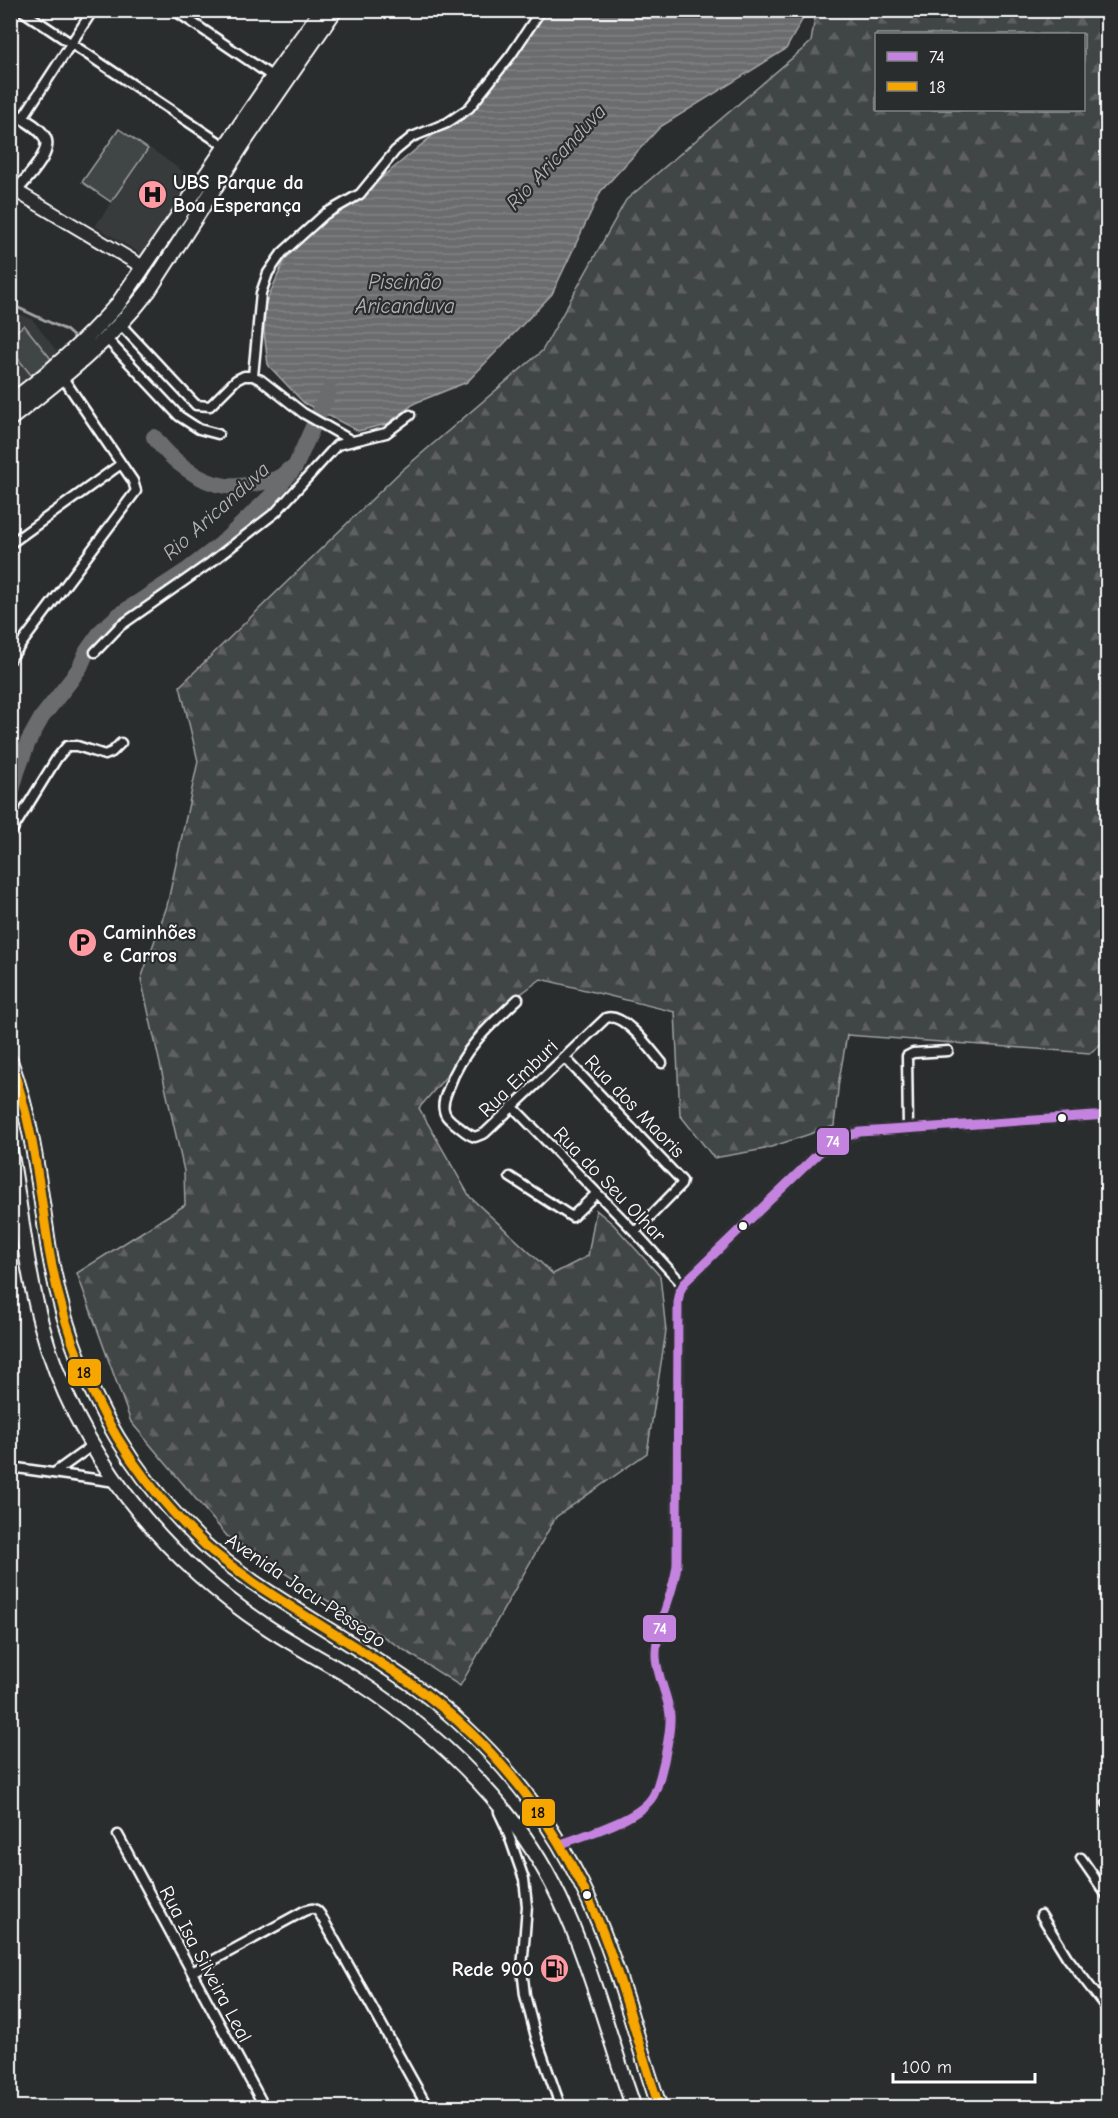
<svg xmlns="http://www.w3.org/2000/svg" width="1118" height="2118" viewBox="0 0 1118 2118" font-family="'Comic Neue',sans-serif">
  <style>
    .built { fill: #373a3b }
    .forest { fill: url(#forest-firs); stroke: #a0a2a2; stroke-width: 1.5; fill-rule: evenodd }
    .garden { fill: #414445; stroke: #a0a2a2; stroke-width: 1.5 }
    .water { fill: url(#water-rules); stroke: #a6a7a7; stroke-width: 1.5 }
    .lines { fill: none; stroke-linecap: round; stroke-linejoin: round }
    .stream { stroke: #a6a7a7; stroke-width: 3 }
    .river { stroke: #6a6c6d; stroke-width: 16 }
    .minor-casing { stroke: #fff; stroke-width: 13 }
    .tertiary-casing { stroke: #fff; stroke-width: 15 }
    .secondary-casing { stroke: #fff; stroke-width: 16 }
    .primary-casing { stroke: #fff; stroke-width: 18 }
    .trunk-casing { stroke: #fff; stroke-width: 18 }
    .minor { stroke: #2a2d2e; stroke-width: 8 }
    .tertiary { stroke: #2a2d2e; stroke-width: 10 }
    .secondary { stroke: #2a2d2e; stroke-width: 12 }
    .primary { stroke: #2a2d2e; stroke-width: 14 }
    .trunk { stroke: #2a2d2e; stroke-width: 14 }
    .bus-1-casing { stroke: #2a2d2e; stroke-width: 14 }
    .bus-2-casing { stroke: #2a2d2e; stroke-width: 14 }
    .bus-1 { stroke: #c483df; stroke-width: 9 }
    .bus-2 { stroke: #f7a600; stroke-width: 9 }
    .bus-dot { fill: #fff; stroke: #2a2d2e; stroke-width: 2 }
    .labels { text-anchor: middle; stroke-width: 4.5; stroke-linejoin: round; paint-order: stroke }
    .poi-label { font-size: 20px; font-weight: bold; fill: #fff; stroke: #2a2d2e; text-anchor: start }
    .street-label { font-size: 20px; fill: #fff; stroke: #2a2d2e }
    .water-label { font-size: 21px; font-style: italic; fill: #b4b6b6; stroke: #2a2d2e }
    .line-badge { stroke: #2a2d2e; stroke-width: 2 }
    .badge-label { font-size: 16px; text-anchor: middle; font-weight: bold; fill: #fff }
    .pale-badge-label { font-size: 16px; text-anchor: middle; font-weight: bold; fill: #111 }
  </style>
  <defs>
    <pattern id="forest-firs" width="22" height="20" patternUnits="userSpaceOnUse" patternTransform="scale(1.5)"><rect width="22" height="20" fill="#414445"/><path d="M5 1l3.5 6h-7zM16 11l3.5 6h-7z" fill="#5e6061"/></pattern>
    <pattern id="water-rules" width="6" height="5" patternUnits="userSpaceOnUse" patternTransform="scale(1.5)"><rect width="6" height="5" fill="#6a6c6d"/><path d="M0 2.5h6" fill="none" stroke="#808283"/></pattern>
  </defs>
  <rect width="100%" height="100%" fill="#2a2d2e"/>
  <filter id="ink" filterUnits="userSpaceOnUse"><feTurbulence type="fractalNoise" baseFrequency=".0167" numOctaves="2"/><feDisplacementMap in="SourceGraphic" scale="12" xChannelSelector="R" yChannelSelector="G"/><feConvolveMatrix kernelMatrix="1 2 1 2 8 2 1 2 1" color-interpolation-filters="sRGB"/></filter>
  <g filter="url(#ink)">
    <path class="built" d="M150,148L195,180L150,248L141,254L95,226Z
      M11,311L32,319L59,354L11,394Z"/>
    <path class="forest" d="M816,11H1107V1039L1090,1053L847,1035L839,1080L834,1126L765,1149L714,1158L680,1115L675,1012L541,979L481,1023L456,1065L419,1108L470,1197L553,1274L588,1256L596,1210L613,1224L660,1276L666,1331L647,1453L556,1517L460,1686L227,1536L131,1422L77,1273L185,1205L184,1171L141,979L167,906L198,761L180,686L400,472L542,351L626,200L811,42ZM876,34H1084V110H876Z"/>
    <path class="garden" d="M119,129L148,149L111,202L82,182Z
      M24,325L51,359L31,375L11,350V336Z"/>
    <path class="water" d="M544,11H807L786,49L660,127L601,191L552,294L467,382L415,403L387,424L358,431L304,403L268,365L264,332L265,305L284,261L317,223L354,201L438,131L461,119L477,103Z"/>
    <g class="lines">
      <path class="stream" d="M10,304L66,330L75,338"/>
      <path class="river" d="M154,437C170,459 199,483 226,486C235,487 245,485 254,484C267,481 279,481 288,470
        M10,797L17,772L28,742L42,717L71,680L80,667L87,651L102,630L119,615L186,571L221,544L271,496L295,467L329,391"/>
      <defs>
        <path id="minor" d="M21,10L226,147
          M174,10L273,77
          M22,119L93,10
          M120,324L196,405L210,406L236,380L244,376H253L261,380L303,413L352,441
          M106,338L179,416L199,429L218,434
          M253,376L261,293L268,273L282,253L325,214L360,194L395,151L412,137L447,123L469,108L511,55L541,10
          M10,544L121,464
          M95,652L120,626L210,563L276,512L337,445L386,433L410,415
          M10,659L136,491L133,481L63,378
          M10,834L57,758L67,746H77L105,755L112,752L121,743
          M518,999C490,1025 462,1050 449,1087C446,1094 442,1103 444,1110C445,1118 453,1122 459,1127C464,1131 468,1135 475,1137L485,1133L606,1018C624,1012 651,1050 662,1063
          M564,1057L682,1181L681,1185L635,1232
          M512,1106L635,1232L683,1285
          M908,1129L907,1056L913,1053L948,1051
          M510,1177L572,1217L597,1193
          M10,1467L116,1482
          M54,1473L93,1445
          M1107,1803H1108
          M499,1812L506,1827L524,1879L527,1906L522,1969L525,1995L536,2037L561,2108
          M118,1835L265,2108
          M561,1844C587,1834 639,1820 653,1796C659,1785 661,1772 664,1761C667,1745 671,1731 670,1715C668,1695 657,1677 656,1657C655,1624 674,1596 677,1564L678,1303L680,1291L685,1282L822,1150L834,1141L860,1132L1108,1115
          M1081,1858L1108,1897
          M1041,1915L1067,1957L1108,2010
          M192,1972L304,1911C311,1908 315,1907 320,1914L428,2108"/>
        <path id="tertiary" d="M10,111C21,118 39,126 45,138C53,153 24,181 16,191"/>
        <path id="secondary" d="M10,197L16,191L143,267"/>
        <path id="primary" d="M10,402C51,373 85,341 118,304L273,77L322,10
          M10,419C60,380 111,340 149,290L244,142L335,10"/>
        <path id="trunk" d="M10,1061C33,1122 39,1186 49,1250C62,1325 88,1396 131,1459C151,1488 176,1517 202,1542C217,1557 236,1569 253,1582C306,1618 363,1649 416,1687C499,1748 560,1828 599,1923C624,1983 638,2047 660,2108
          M10,1150C21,1209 26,1270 42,1327C76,1451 161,1557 267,1627C297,1647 329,1663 359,1682C419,1721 474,1770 517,1827C580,1911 599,2011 634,2108"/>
      </defs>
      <use href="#minor" class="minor-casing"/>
      <use href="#tertiary" class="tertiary-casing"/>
      <use href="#secondary" class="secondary-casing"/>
      <use href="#primary" class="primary-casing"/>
      <use href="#trunk" class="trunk-casing"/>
      <use href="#minor" class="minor"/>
      <use href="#tertiary" class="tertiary"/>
      <use href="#secondary" class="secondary"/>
      <use href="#primary" class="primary"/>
      <use href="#trunk" class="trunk"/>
      <defs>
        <path id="bus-1" d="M561,1844C587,1834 639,1820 653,1796C659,1785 661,1772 664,1761C667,1745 671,1731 670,1715C668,1695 657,1677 656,1657C655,1624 674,1596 677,1564L678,1303L680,1291L685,1282L822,1150L834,1141L860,1132L1108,1115"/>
        <path id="bus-2" d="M10,1061C33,1122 39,1186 49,1250C62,1325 88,1396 131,1459C151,1488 176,1517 202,1542C217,1557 236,1569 253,1582C306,1618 363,1649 416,1687C499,1748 560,1828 599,1923C624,1983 638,2047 660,2108"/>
      </defs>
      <use href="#bus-1" class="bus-1-casing"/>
      <use href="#bus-2" class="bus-2-casing"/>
      <use href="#bus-1" class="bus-1"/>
      <use href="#bus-2" class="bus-2"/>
    </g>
  </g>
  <defs>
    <symbol id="hospital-disc" viewBox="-11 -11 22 22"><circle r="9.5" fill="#ff9aa2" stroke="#2a2d2e"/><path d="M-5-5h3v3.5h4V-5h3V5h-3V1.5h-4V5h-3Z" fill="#111"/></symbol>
    <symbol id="parking-disc" viewBox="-11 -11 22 22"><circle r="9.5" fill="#ff9aa2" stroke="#2a2d2e"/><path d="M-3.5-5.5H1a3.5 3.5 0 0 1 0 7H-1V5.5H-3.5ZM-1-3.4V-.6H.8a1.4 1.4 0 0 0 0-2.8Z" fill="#111"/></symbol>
    <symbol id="fuel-disc" viewBox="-11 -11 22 22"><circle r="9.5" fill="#ff9aa2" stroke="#2a2d2e"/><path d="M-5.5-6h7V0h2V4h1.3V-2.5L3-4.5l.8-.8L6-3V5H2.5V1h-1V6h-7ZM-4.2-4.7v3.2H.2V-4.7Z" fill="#111"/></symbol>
  </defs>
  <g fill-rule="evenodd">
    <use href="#hospital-disc" x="136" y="178" width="33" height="33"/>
    <use href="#parking-disc" x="66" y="926" width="33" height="33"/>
    <use href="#fuel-disc" x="538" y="1952" width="33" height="33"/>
  </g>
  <g class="bus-dot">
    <circle cx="1062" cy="1118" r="5"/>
    <circle cx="743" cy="1226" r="5"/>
    <circle cx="587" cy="1895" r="5"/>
  </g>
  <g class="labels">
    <g class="poi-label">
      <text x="173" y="189">UBS Parque da<tspan x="173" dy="23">Boa Esperança</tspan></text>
      <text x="103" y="939">Caminhões<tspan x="103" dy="23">e Carros</tspan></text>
      <text x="534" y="1976" text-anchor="end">Rede 900</text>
    </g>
    <g class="street-label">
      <text transform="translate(518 1078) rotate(-44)" y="7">Rua Emburi</text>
      <text transform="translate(635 1106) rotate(46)" y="7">Rua dos Maoris</text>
      <text transform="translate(610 1184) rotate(46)" y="7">Rua do Seu Olhar</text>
      <text transform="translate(306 1590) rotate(34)" y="7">Avenida Jacu-Pêssego</text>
      <text transform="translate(206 1964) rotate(62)" y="7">Rua Isa Silveira Leal</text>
    </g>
    <g class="water-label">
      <text transform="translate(556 157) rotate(-47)" y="7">Rio Aricanduva</text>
      <text x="405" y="289">Piscinão<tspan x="405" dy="24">Aricanduva</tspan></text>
      <text transform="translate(216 511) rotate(-42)" y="7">Rio Aricanduva</text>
    </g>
  </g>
  <g class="line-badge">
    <rect x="816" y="1127" width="34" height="29" rx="6" fill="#c483df"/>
    <rect x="67" y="1358" width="35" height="29" rx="6" fill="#f7a600"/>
    <rect x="642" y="1614" width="35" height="29" rx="6" fill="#c483df"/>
    <rect x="521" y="1798" width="35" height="29" rx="6" fill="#f7a600"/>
  </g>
  <g class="badge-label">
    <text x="833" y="1147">74</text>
    <text x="660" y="1634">74</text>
  </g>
  <g class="pale-badge-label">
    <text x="84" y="1378">18</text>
    <text x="538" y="1818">18</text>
  </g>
  <rect width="1118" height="2118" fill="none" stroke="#2a2d2e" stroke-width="36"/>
  <rect x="18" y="18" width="1082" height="2082" fill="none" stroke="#fff" stroke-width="2" filter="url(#ink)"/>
  <rect x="875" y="33" width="210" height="78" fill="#2a2d2e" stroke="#7f8182" stroke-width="1.5"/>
  <rect x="887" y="52" width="30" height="9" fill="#c483df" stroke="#7f8182" stroke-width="1.5"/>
  <text x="929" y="63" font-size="18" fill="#ffffff">74</text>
  <rect x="887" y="82" width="30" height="9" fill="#f7a600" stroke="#7f8182" stroke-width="1.5"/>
  <text x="929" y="93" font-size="18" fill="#ffffff">18</text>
  <path d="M893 2073v9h142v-9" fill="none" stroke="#ffffff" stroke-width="3"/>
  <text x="902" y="2073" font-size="18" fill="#ffffff" stroke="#2a2d2e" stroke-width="4.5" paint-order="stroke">100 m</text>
</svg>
